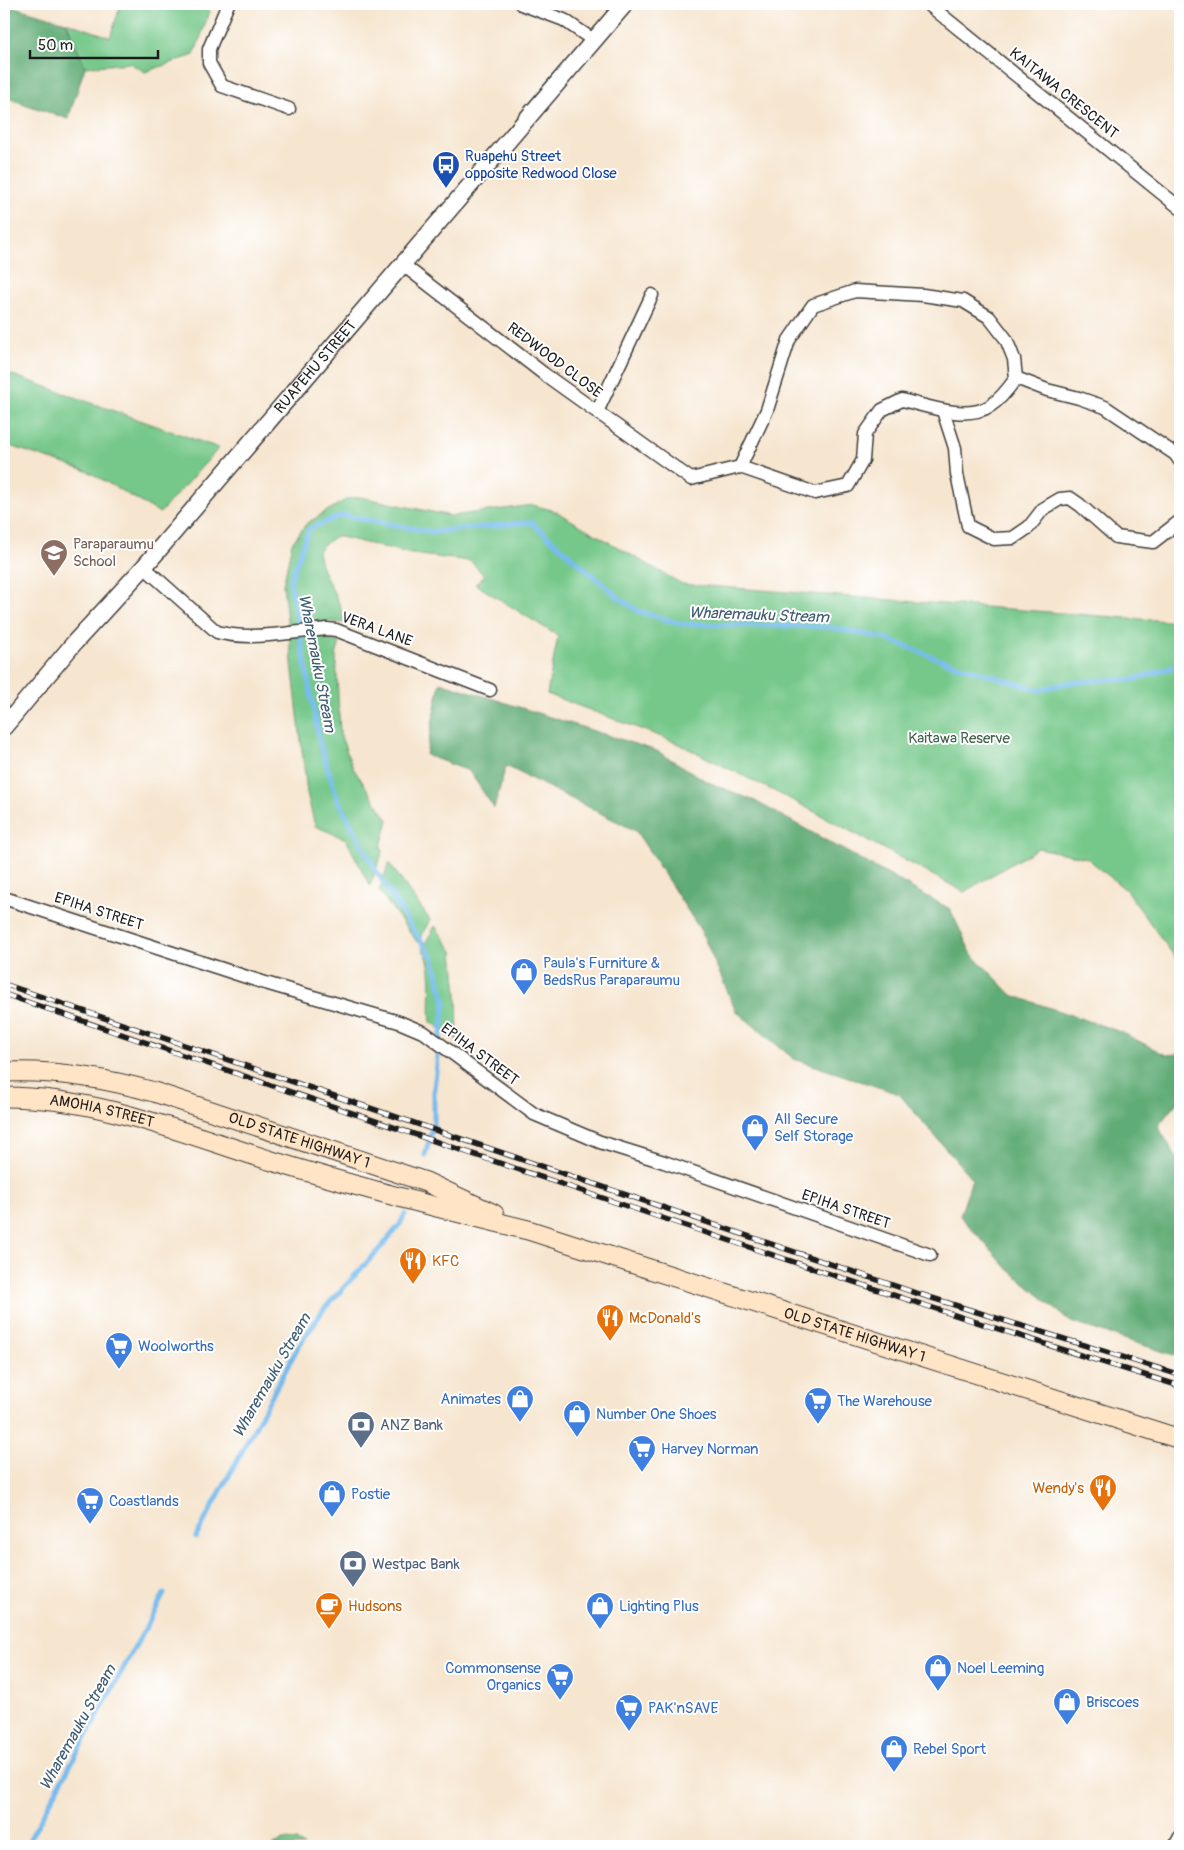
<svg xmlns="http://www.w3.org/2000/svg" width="1184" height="1850" viewBox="0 0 1184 1850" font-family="Pangolin,sans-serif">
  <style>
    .green { fill: #76c88a; stroke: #497253 }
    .forest { fill: #60ac76; stroke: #3e6449 }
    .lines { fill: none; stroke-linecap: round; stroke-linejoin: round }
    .stream { stroke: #76bced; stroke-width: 5 }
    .minor-casing { stroke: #3d3a37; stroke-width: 15 }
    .tertiary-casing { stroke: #3d3a37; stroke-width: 19 }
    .secondary-casing { stroke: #3d3a37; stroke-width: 21 }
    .minor { stroke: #fff; stroke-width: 12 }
    .tertiary { stroke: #fff; stroke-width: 16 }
    .secondary { stroke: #ffe4c6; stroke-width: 19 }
    .rail-casing { stroke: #1c1c1c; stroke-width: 5.5 }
    .rail { stroke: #fff; stroke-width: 4; stroke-dasharray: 11; stroke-linecap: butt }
    .labels { text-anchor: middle; stroke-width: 4; stroke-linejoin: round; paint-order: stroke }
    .street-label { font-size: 15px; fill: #1c1c1c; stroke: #fff }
    .transit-label { font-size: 15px; fill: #164399; stroke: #fff; text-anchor: start }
    .education-label { font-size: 15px; fill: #785e54; stroke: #fff; text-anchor: start }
    .park-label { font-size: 15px; fill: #406148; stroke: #fff }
    .shop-label { font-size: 15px; fill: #366cbe; stroke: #fff; text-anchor: start }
    .food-label { font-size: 15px; fill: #c56008; stroke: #fff; text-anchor: start }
    .service-label { font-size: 15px; fill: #4e5e75; stroke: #fff; text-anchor: start }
    .water-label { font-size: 16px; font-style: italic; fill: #405c70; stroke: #fff }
  </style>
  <rect width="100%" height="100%" fill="#fff"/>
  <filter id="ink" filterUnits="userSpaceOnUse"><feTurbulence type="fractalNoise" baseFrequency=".02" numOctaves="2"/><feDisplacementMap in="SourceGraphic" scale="10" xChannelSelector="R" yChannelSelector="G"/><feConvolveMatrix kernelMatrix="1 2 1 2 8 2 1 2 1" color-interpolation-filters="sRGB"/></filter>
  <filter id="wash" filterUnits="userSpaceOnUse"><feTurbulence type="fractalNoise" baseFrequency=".0096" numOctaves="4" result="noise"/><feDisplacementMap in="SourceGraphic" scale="20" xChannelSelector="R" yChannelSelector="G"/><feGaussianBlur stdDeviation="1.12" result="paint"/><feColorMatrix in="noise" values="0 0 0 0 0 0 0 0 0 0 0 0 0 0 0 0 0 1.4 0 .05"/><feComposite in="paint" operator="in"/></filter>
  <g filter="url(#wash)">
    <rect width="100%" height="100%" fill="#f6e5cf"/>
    <path class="green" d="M121,4H190L210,11L194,55L145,72L130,63L85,67L66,22L110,37Z
      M4,372L219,448L160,513L89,472L4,444Z
      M361,497L451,516L533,505L555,511L682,584L1180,622V964L1126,890L1087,858L1038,848L964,892L798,803L675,742L547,694L558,636L475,584L485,576L470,561L412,554L336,536L323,545L318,551C319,556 320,562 322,567C329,586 342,602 344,623L326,621L327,640L340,642L336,656L340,734L353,768L388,820L381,847L383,851L370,886L346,839L315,826L307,793L283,585L292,543L307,523L347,499Z
      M389,863L430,920L418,943L379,891Z
      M435,926L453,951L457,993L458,1040L431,1022C428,1001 436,965 422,949Z
      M284,1840L296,1841L304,1846H272Z"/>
    <path class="forest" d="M4,4L66,22L85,67L68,119L4,97Z
      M440,682L657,751L708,782L755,801L950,909L971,953L1012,995L1121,1032L1166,1055L1180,1054V1099L1158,1126L1180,1164V1357L1071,1322L1009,1270L960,1216L972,1179L899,1094L794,1059L736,1011L701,931L636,831L506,766L494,808L469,771L426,755Z"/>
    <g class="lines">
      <path class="stream" d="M425,1155L434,1122V1088L445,1002L433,958L409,924L374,867L337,798L320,744L290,581L309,529L342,515L432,532L531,522L617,596L638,611L681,624L828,627L884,638L944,661L1039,690L1066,683L1114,679L1132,680L1180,665
        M196,1537L298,1347L323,1310L383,1245L400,1224L405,1214
        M26,1846L164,1594"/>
    </g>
  </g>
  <g filter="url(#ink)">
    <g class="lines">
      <defs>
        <path id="minor" d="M228,4L209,49V63L222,86L289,109
          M521,4L564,20L593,40
          M928,4L1180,208
          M402,264L544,374L691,479L740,467L815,493L848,486L863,460L865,434L882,410L902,400C927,406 966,421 990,406C1001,399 1009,388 1016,378L1014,359L1006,339L989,317L963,301L923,295L855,291L813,305L789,340L767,410L740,467
          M1016,378L1047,390L1079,398L1105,407L1175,454L1180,461
          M943,411L955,448L957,474L968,526L994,539L1013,538L1029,527L1043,509L1060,499L1070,498L1080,505L1116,537L1153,542L1180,521
          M597,412L652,295
          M144,567L217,632C249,641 293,632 327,629L336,630L490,690
          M4,898L262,982L399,1022L425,1033L534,1114L600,1142L664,1162L930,1255
          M1175,1846L1180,1837"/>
        <g id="tertiary">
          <path id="s1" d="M4,727L75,642L144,567L625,4"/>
        </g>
        <g id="secondary">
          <path id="s2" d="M4,1072C55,1070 105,1078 154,1092L426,1182L494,1214"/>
          <path id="s3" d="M4,1097C98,1097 183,1133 272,1161C357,1187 442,1209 528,1230L1180,1439"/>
        </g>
      </defs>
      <use href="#minor" class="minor-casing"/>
      <use href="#tertiary" class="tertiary-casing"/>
      <use href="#secondary" class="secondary-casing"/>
      <use href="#minor" class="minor"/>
      <use href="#tertiary" class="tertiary"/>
      <use href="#secondary" class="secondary"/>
      <defs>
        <path id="rail" d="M4,984L916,1293L1180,1375
          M4,994C196,1060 389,1126 582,1191C781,1258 980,1325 1180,1386"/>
      </defs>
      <use href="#rail" class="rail-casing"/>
      <use href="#rail" class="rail"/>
    </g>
  </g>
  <defs>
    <symbol id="bus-pin" viewBox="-11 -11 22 30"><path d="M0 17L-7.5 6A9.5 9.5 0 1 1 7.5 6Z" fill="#1a4fb4" stroke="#fff"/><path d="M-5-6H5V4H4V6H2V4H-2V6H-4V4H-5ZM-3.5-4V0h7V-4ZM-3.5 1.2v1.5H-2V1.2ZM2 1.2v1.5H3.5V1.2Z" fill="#fff"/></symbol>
    <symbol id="school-pin" viewBox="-11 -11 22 30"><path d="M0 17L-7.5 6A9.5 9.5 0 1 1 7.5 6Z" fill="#8d6e63" stroke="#fff"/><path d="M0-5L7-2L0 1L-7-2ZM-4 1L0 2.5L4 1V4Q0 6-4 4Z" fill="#fff"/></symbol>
    <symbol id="shop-pin" viewBox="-11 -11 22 30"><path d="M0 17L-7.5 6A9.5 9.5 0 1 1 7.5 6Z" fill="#3f7fe0" stroke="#fff"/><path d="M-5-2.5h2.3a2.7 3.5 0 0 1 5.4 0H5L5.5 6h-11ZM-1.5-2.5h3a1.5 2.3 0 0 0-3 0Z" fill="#fff"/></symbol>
    <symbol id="restaurant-pin" viewBox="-11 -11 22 30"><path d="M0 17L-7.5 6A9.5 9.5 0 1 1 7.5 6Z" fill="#e8710a" stroke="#fff"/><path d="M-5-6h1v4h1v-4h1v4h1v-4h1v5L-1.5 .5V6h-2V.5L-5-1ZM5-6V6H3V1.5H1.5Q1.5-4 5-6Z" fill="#fff"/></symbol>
    <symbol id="supermarket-pin" viewBox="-11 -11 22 30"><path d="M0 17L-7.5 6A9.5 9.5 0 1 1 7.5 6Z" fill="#3f7fe0" stroke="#fff"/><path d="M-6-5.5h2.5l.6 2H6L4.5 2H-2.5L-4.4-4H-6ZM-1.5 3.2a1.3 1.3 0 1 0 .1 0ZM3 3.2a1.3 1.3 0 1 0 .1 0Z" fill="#fff"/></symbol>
    <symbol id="bank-pin" viewBox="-11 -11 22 30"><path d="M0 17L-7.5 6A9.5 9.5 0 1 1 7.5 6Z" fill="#5c6f8a" stroke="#fff"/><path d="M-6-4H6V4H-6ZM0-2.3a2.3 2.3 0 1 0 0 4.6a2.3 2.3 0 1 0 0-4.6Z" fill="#fff"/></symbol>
    <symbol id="cafe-pin" viewBox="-11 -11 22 30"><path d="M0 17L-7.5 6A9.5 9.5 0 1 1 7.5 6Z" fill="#e8710a" stroke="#fff"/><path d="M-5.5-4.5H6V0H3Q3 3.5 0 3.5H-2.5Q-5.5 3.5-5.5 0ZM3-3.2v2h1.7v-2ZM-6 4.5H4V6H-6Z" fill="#fff"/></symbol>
  </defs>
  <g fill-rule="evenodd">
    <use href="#bus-pin" x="430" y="149" width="32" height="43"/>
    <use href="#school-pin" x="38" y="537" width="32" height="43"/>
    <use href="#shop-pin" x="508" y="956" width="32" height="43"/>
    <use href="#shop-pin" x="739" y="1112" width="32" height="43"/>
    <use href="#restaurant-pin" x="397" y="1245" width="32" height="43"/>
    <use href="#restaurant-pin" x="594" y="1302" width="32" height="43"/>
    <use href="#supermarket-pin" x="103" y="1330" width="32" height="43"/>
    <use href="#shop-pin" x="504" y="1383" width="32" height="43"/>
    <use href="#supermarket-pin" x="802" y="1385" width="32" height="43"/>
    <use href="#shop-pin" x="561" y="1398" width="32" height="43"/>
    <use href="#bank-pin" x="345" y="1409" width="32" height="43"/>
    <use href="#supermarket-pin" x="626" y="1433" width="32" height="43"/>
    <use href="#restaurant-pin" x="1087" y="1472" width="32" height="43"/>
    <use href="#shop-pin" x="316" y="1478" width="32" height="43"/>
    <use href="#supermarket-pin" x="74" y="1485" width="32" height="43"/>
    <use href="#bank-pin" x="337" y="1548" width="32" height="43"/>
    <use href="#cafe-pin" x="313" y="1590" width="32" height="43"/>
    <use href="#shop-pin" x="584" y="1590" width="32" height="43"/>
    <use href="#shop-pin" x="922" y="1652" width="32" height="43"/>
    <use href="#supermarket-pin" x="544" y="1661" width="32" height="43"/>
    <use href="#shop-pin" x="1051" y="1686" width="32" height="43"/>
    <use href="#supermarket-pin" x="613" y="1692" width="32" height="43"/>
    <use href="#shop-pin" x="878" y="1733" width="32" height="43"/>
  </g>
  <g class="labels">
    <g class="street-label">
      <text transform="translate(1064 93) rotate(39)" y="5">KAITAWA CRESCENT</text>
      <text transform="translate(555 360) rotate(37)" y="5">REDWOOD CLOSE</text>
      <text dy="5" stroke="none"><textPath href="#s1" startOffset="476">RUAPEHU STREET</textPath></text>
      <text transform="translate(377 629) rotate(20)" y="5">VERA LANE</text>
      <text transform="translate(99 911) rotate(18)" y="5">EPIHA STREET</text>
      <text transform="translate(480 1054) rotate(37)" y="5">EPIHA STREET</text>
      <text dy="5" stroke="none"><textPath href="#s3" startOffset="99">AMOHIA STREET</textPath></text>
      <text dy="5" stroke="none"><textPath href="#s2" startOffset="305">OLD STATE HIGHWAY 1</textPath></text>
      <text transform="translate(846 1209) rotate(19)" y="5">EPIHA STREET</text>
      <text dy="5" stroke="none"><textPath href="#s3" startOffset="885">OLD STATE HIGHWAY 1</textPath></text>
    </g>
    <g class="transit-label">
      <text x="465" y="161">Ruapehu Street<tspan x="465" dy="17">opposite Redwood Close</tspan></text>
    </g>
    <g class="education-label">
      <text x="73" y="549">Paraparaumu<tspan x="73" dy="17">School</tspan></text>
    </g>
    <g class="park-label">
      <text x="959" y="743">Kaitawa Reserve</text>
    </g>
    <g class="shop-label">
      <text x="543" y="968">Paula's Furniture &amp;<tspan x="543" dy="17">BedsRus Paraparaumu</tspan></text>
      <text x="774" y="1124">All Secure<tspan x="774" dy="17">Self Storage</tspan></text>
      <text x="138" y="1351">Woolworths</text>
      <text x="501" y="1404" text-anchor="end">Animates</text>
      <text x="837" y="1406">The Warehouse</text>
      <text x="596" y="1419">Number One Shoes</text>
      <text x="661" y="1454">Harvey Norman</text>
      <text x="351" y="1499">Postie</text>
      <text x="109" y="1506">Coastlands</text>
      <text x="619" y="1611">Lighting Plus</text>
      <text x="541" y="1673" text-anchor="end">Commonsense<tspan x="541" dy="17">Organics</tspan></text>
      <text x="957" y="1673">Noel Leeming</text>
      <text x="1086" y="1707">Briscoes</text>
      <text x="648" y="1713">PAK'nSAVE</text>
      <text x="913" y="1754">Rebel Sport</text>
    </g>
    <g class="food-label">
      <text x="432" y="1266">KFC</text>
      <text x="629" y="1323">McDonald's</text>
      <text x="1084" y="1493" text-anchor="end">Wendy's</text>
      <text x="348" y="1611">Hudsons</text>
    </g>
    <g class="service-label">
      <text x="380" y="1430">ANZ Bank</text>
      <text x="372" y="1569">Westpac Bank</text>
    </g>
    <g class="water-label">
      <text transform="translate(759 614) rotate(2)" y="6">Wharemauku Stream</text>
      <text transform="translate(318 663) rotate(79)" y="6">Wharemauku Stream</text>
      <text transform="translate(271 1375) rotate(-60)" y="6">Wharemauku Stream</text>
      <text transform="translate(77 1727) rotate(-61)" y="6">Wharemauku Stream</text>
    </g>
  </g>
  <rect width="1184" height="1850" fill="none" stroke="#fff" stroke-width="20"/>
  <path d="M30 50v8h128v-8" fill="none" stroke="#1c1c1c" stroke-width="2.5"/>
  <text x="38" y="50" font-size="15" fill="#1c1c1c" stroke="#ffffff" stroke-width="4" paint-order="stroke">50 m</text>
</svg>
